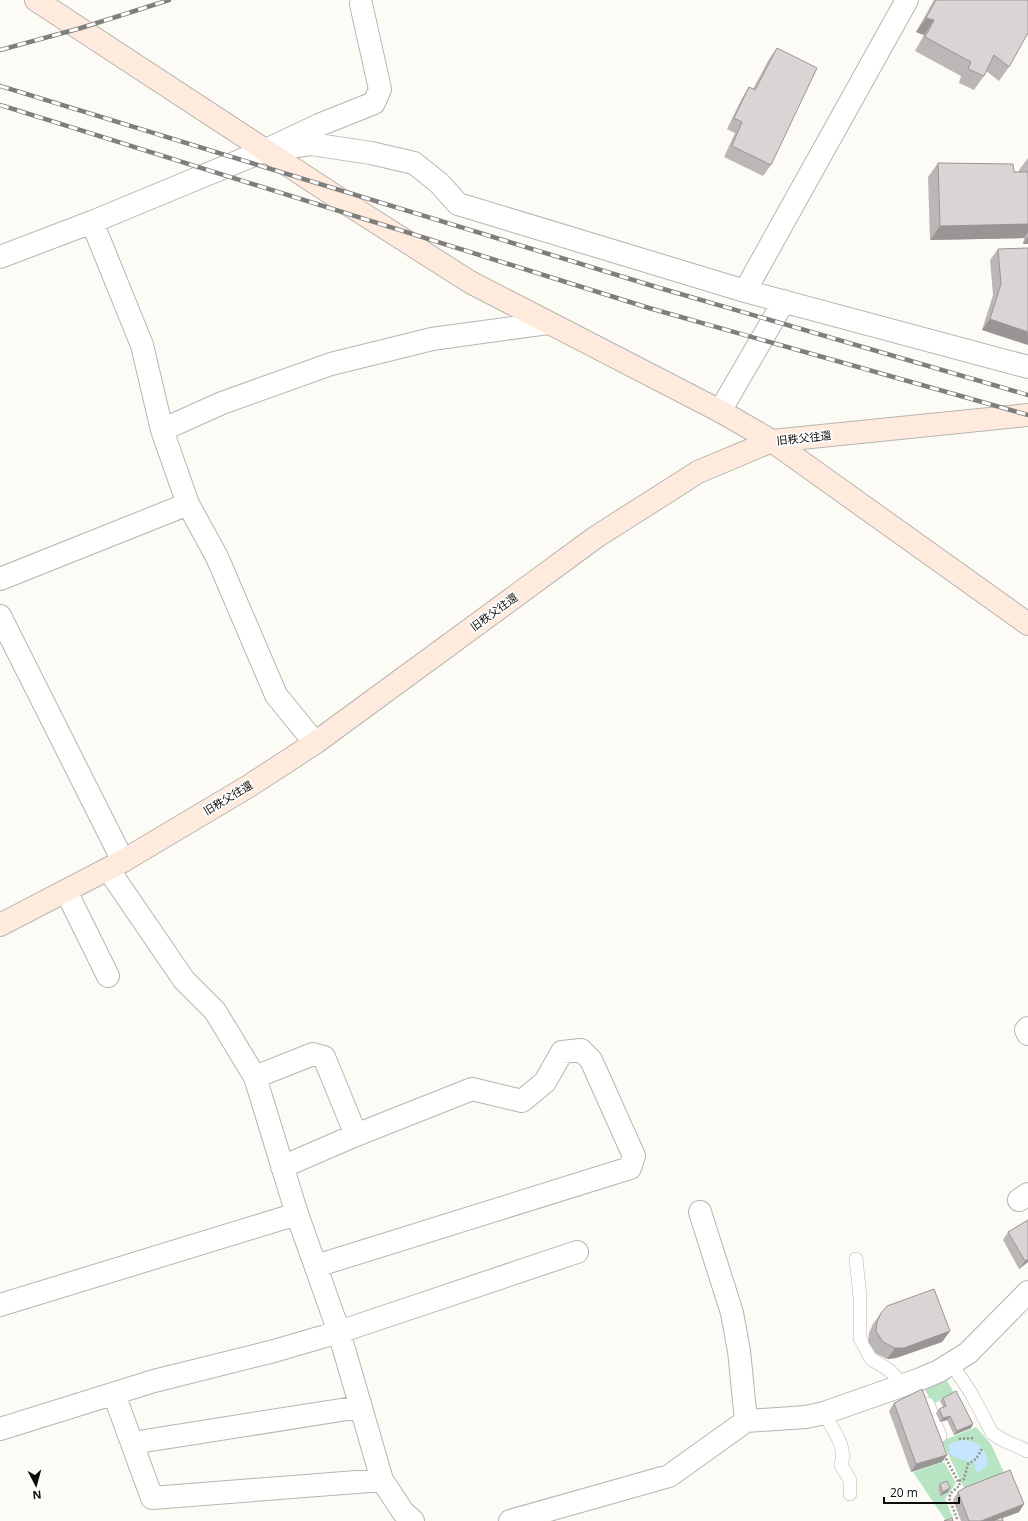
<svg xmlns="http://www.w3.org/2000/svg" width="1028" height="1521" viewBox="0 0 1028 1521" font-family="'Open Sans','Noto Sans JP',sans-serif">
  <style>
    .green { fill: #b7e4c2 }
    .water { fill: #c5e6fe }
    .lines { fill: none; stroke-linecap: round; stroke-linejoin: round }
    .lane-casing { stroke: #b6b5b1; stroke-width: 14 }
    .street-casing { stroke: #b6b5b1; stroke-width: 24 }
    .secondary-casing { stroke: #b6b5b1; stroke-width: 24 }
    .path { stroke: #92918e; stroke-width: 2.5; stroke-dasharray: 2 2; stroke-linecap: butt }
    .lane { stroke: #fff; stroke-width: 13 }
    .street { stroke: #fff; stroke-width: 22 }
    .secondary { stroke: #ffebde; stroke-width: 22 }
    .rail-casing { stroke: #7f7e7b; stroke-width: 4.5 }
    .rail { stroke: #fff; stroke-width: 3; stroke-dasharray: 9; stroke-linecap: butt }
    .wall { fill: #bbb7b6 }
    .shaded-wall { fill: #999594 }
    .building { fill: #dad5d4; stroke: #999594 }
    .labels { text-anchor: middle; stroke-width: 3.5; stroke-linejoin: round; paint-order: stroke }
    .street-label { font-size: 11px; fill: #0d0c0b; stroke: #fff }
  </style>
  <rect width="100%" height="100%" fill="#fcfbf6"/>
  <path class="green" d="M945,1377L954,1393L933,1404L925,1390L930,1385Z
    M976,1427L991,1444L1005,1475L965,1490L942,1441Z
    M944,1462L956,1483L945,1499L953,1518L946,1521L913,1472Z"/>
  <path class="water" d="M965,1440C981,1442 986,1449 988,1465L981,1471L978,1472L976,1470L974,1464C966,1459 958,1460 950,1454L949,1445L957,1441Z"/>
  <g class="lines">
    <defs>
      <path id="lane" d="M856,1259L860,1297V1338L871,1359L889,1370L897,1378L901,1386
        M951,1363L971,1393L992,1433L1003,1440L1028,1451
        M928,1404L940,1436
        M824,1413C832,1429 848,1447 841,1465L850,1480V1494"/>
      <path id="street" d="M266,150L311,144L371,153L414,163L439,183L458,204L745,291L1028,367
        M92,222L142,345L162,430L188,504L217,557L276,695L315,743
        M0,257L92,222L266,150L319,125L374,103L380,89L361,4
        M745,291L907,0
        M720,411L784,301
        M162,430L222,403L331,364L432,339L548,323
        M0,579L188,504
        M0,616L123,861
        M108,869L184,980L215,1011L255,1077L297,1214L339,1332L382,1480L403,1512L413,1521
        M66,891L108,976
        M1028,1028L1026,1030L1028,1034
        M255,1077L313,1054L324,1057L356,1135
        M282,1167L356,1135L472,1089L522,1101L545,1082L562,1052L581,1050L591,1060L634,1156L630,1168L316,1266
        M1019,1200L1028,1194
        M700,1212L732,1313L739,1351L746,1421
        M0,1305L297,1214
        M114,1394L152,1498L382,1480
        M0,1429L154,1381L274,1351L339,1332L577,1252
        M132,1443L360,1407
        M510,1521L669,1476L746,1421L806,1417L824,1413L918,1380L939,1371L968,1353L1028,1292"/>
      <path id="secondary" d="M36,0L335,196L470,282L720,411L772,441L1028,624
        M0,925L123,861L249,786L315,743L596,537L698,472L772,441L1028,415"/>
    </defs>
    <use href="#lane" class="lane-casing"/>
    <use href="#street" class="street-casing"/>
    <use href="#secondary" class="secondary-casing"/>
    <path class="path" d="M959,1439L974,1438
      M944,1455L960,1485L951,1493L949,1498L958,1521
      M959,1481L964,1479L968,1464L976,1459L982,1449"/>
    <use href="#lane" class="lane"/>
    <use href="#street" class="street"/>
    <use href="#secondary" class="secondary"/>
    <defs>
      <path id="rail" d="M0,50L81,28L169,0
        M0,86L653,286L1028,395
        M0,105L649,308L1028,415"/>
    </defs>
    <use href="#rail" class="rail-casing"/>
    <use href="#rail" class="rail"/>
  </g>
  <path class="wall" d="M934,0H1028L1009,67L999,81L986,71L984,76L974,90L959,83L961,76L915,51L924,35L916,32Z
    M777,48L771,165L763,176L724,157L735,133L727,129L742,98L749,87L753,89L769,59Z
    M1028,158V244H1023L1024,238L930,240L928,177L938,163L1019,172V170Z
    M998,249L1028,345L982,330L993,295L990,260Z
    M1028,1220V1262L1019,1269L1003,1240L1008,1232Z
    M881,1313L950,1331L942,1342L896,1358L887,1359L875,1353L868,1342L869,1333L873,1324Z
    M943,1398L973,1424L971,1428L954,1435L947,1420L940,1422L936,1413L939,1409L943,1407L940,1401Z
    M894,1403L947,1455L942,1462L911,1472L889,1411Z
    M940,1484L950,1488L948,1492L940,1496L938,1488Z
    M958,1492L1024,1504L1019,1512L1002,1518L1003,1521H961L953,1500Z"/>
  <path class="shaded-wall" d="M926,18L934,20L924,35L916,32Z
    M1028,224V232L1024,238L930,240L940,226Z
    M1028,236V244H1023Z
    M990,319L1028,332V345L982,330Z
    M1028,1259V1262L1019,1269L1025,1261Z
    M950,1331L942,1342L896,1358L887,1359L895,1348Z
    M950,1416L947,1420L940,1422L943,1418Z
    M973,1424L971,1428L954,1435L957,1431Z
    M947,1455L942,1462L911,1472L916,1464Z
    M950,1488L948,1492L940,1496L943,1492Z
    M1024,1504L1019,1512L995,1521H981Z"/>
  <path class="building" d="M936,0H1028V33L1009,67L994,55L984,76L968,69L971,62L925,37L934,20L926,18Z
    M777,48L817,68L771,165L732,146L742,122L734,118L749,87L755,90Z
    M938,163L1013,164L1014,172H1028V224L940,226Z
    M1028,248V332L990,319L1001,284L998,249Z
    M1028,1220V1259L1025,1261L1008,1232Z
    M934,1289L950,1331L904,1348H895L883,1342L876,1331L877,1322L881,1313L887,1306Z
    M922,1389L947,1455L916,1464L894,1403Z
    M956,1391L973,1424L957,1431L950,1416L943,1418L939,1409L946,1406L943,1398Z
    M1010,1470L1024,1504L981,1521H969L958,1492L966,1487Z
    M947,1481L950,1488L943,1492L940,1484Z
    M1002,1517L1003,1521H993Z
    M952,1518L953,1521H944Z"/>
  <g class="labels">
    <g class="street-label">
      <text transform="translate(804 438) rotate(-6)" y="4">旧秩父往還</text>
      <text transform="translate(494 612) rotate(-36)" y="4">旧秩父往還</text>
      <text transform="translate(228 798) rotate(-31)" y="4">旧秩父往還</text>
    </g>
  </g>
  <g transform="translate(36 1485) rotate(174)" stroke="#ffffff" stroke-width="3" paint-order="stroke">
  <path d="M0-3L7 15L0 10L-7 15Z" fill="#0d0c0b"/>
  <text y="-6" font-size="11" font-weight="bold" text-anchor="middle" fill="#0d0c0b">N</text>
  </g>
  <path d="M884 1497v6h75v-6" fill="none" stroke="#0d0c0b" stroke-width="2"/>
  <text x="890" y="1497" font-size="12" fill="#0d0c0b" stroke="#ffffff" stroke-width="3" paint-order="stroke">20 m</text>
</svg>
